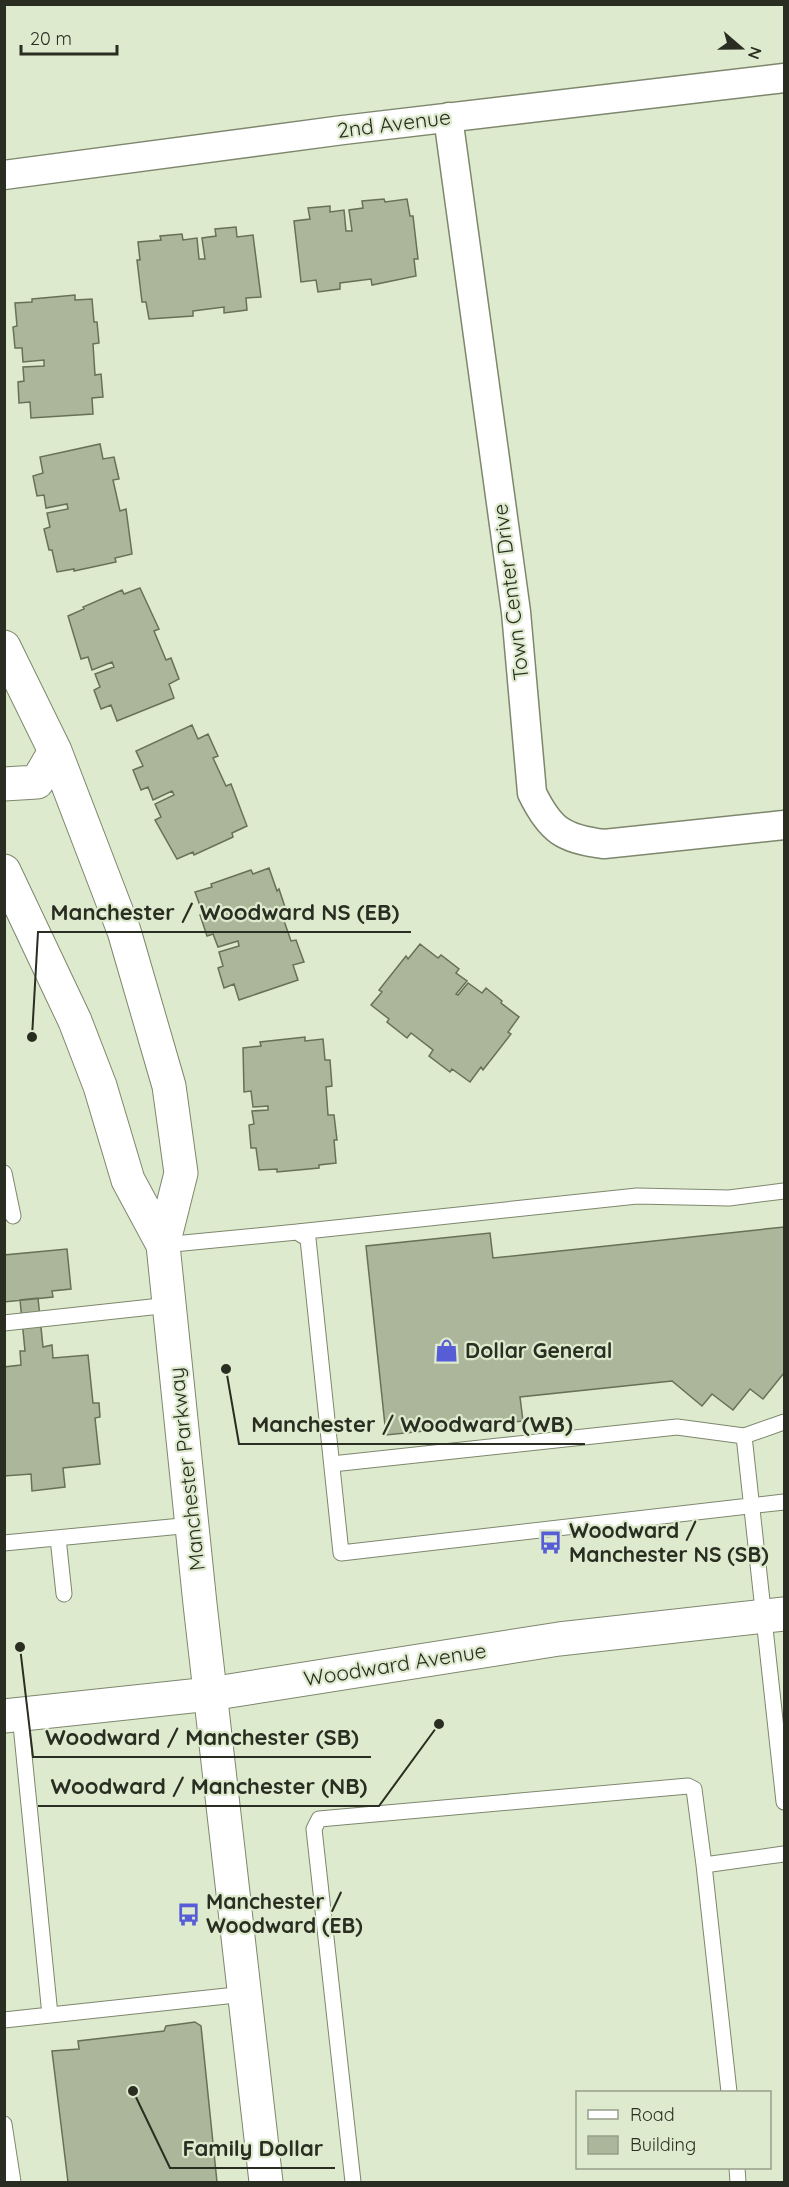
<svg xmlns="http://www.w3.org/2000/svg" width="789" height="2187" viewBox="0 0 789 2187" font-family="Quicksand,sans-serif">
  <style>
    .building { fill: #abb69a; stroke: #677157; stroke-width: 1.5 }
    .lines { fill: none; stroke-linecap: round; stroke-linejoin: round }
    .lane-casing { stroke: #7d876d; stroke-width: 17 }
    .street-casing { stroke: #7d876d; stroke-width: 31 }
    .secondary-casing { stroke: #7d876d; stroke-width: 35 }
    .primary-casing { stroke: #7d876d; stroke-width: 35 }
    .lane { stroke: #fff; stroke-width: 15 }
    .street { stroke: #fff; stroke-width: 28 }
    .secondary { stroke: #fff; stroke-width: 33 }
    .primary { stroke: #fff; stroke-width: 33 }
    .labels { text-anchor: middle; stroke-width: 4.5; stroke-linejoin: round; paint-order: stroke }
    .street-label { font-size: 21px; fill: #292d22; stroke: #deeacd }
    .poi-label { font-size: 21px; font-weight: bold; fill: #292d22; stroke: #deeacd; text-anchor: start }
    .leader { fill: none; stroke: #292d22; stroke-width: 2 }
    .callout-dot { fill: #292d22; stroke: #deeacd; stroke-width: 2 }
    .callout-label { font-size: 22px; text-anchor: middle; font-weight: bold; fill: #292d22; stroke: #deeacd; stroke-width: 4.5; stroke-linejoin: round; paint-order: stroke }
  </style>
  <rect width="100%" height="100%" fill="#deeacd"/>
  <path class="building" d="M384,199L385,202L407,199L410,216H413L418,259H414L416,276L372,285L371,279L340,283V289L318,292L316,280L301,282L294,221L310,219L308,208L330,206V212L344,210L346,231H352L349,210L363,208L362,201Z
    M236,227L237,237L253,235L261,297L246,298L247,310L224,313V307L193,311V316L149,319L146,302H142L137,260H140L138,242L161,240L160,236L182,234L183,240L197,238L199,259H205L202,238L216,236L215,229Z
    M75,295V300L92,299L94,322H97L99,343L93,344L95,375L101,374L103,397L92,398L93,414L31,418L30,402L19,403L18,382L24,381L23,367L44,366V360L23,362L22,348H15L13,327L17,326L15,303L32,302V299Z
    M100,444L103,459L114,457L119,479L113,480L120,511L126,509L132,554L115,558L116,562L74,571V569L57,572L52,550H49L44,529L50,527L47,513L68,509L67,504L46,508L44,495L37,496L33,476L43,473L40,457Z
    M140,588L159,629L154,631L166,660L171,658L179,679L169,684L174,698L117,721L111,705L101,709L94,690L100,687L95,674L114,667L112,662L92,670L88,657L81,659L68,616L84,609L83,607L122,590L124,594Z
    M192,725L198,739L208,734L218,756L213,758L226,786L231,784L247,826L232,833L233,837L194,855L193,852L177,859L155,820L161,817L155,804L174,795L172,791L153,800L148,787L141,790L133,770L143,766L136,751Z
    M269,868L277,891L279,889L286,910L281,912L291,941L296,940L304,962L293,965L298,980L239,1000L234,984L224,988L218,968L223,966L219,952L239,946L238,941L218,947L213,934L207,936L200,915L203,914L195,892L212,887L211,884L251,870L253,874Z
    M420,944L438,958L441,955L459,969L456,973L467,981L456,994L458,995L468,983L482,993L486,988L502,1001L501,1003L519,1017L508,1032L511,1034L483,1070L481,1067L470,1082L452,1069L450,1072L429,1056L433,1050L411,1033L407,1038L387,1022L389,1019L371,1005L382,992L379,990L406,956L408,959Z
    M305,1037V1041L323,1039L325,1060H330L332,1086L326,1087L328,1115H334L337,1140H334L336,1163L319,1165V1168L277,1172V1169L259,1170L256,1148H251L249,1125L254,1124L252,1111L268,1110V1106L253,1107L251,1091L244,1092L243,1048L261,1046L260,1042Z
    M784,1227V1373L763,1399L750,1389L733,1410L712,1394L702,1406L672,1381L520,1397L523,1421L386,1435L366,1246L490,1233L493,1258Z
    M67,1249L71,1289L52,1291L53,1297L4,1302V1255Z
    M38,1298L43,1347L52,1345L53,1358L88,1355L93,1403H99L100,1417L95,1418L100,1464L63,1468L65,1487L32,1491L31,1474L4,1476V1367L21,1365L20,1351H25L20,1300Z
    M195,2022L201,2026L217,2182H68L52,2051L79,2049L78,2041L164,2031L166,2026Z"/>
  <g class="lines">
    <defs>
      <path id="lane" d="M4,1173L13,1216
        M297,1232L637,1196L729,1198L784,1191
        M163,1245L297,1232L308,1239L341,1553L784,1502
        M4,1323L170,1305
        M744,1436L784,1802
        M332,1464L677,1427L744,1436L784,1422
        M58,1538L64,1594
        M4,1543L192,1525
        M20,1715L50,2015
        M704,1865L729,2092
        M4,2020L245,1994
        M4,2124L13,2182
        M737,2168L738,2182
        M353,2182L314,1829L319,1819L688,1786L694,1789L704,1865L784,1854"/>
      <path id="street" d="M448,117L516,612L532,793C550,830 563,839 604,844L784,825
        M4,175L343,130L784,78"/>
      <path id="secondary" d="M4,647L55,751L124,931L169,1086L181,1173L163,1245
        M4,784L37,782L55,751
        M4,871L75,1021L100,1086L128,1180L163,1245L200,1604L266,2182"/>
      <path id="primary" d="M4,1716L210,1694L559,1639L784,1614"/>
    </defs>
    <use href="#lane" class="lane-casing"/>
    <use href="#street" class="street-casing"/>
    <use href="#secondary" class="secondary-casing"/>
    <use href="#primary" class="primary-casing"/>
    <use href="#lane" class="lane"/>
    <use href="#street" class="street"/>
    <use href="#secondary" class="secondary"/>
    <use href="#primary" class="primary"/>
  </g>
  <defs>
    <symbol id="shop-bare" viewBox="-9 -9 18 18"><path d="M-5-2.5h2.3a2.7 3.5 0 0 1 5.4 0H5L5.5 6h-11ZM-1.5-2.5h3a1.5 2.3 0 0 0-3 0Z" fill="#575ed5" stroke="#deeacd" stroke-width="2.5" paint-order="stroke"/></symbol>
    <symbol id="bus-bare" viewBox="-9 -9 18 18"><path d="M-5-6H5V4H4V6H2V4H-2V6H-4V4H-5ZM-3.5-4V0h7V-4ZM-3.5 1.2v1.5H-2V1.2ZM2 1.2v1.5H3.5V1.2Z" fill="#575ed5" stroke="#deeacd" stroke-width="2.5" paint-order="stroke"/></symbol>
  </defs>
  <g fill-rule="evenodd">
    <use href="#shop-bare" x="430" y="1334" width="33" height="33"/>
    <use href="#bus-bare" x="534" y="1526" width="33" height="33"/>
    <use href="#bus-bare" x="172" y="1898" width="33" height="33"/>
  </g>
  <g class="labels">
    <g class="street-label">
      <text transform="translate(394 124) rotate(-7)" y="7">2nd Avenue</text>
      <text transform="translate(511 592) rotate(-97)" y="7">Town Center Drive</text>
      <text transform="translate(187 1469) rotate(-96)" y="7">Manchester Parkway</text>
      <text transform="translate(395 1665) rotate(-9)" y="7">Woodward Avenue</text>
    </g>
    <g class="poi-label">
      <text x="465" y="1358">Dollar General</text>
      <text x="569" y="1538">Woodward /<tspan x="569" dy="24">Manchester NS (SB)</tspan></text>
      <text x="206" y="1909">Manchester /<tspan x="206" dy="24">Woodward (EB)</tspan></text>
    </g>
  </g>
  <path class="leader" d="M32 1037L38 932H411M226 1369L239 1444H585M20 1647L33 1757H371M439 1724L379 1806H38M133 2091L170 2168H335"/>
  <g class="callout-dot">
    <circle cx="32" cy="1037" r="6"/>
    <circle cx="226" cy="1369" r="6"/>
    <circle cx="20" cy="1647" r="6"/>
    <circle cx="439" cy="1724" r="6"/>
    <circle cx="133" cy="2091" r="6"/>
  </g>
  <g class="callout-label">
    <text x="225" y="920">Manchester / Woodward NS (EB)</text>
    <text x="412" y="1432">Manchester / Woodward (WB)</text>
    <text x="202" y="1745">Woodward / Manchester (SB)</text>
    <text x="209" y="1794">Woodward / Manchester (NB)</text>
    <text x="253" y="2156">Family Dollar</text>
  </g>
  <rect width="789" height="2187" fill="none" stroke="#292d22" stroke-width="12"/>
  <rect x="576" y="2091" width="195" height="78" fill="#deeacd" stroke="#969e89" stroke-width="1.5"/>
  <rect x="588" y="2110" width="30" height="9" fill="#ffffff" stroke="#969e89" stroke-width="1.5"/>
  <text x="630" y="2121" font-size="18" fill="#292d22">Road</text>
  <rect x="588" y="2136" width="30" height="18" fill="#abb69a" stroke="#969e89" stroke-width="1.5"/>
  <text x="630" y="2151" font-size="18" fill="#292d22">Building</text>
  <g transform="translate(741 48) rotate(110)" stroke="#deeacd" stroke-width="4.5" paint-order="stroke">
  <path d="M0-4.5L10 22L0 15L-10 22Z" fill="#292d22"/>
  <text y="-9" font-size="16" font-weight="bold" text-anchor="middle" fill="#292d22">N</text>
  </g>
  <path d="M21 45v9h96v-9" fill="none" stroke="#292d22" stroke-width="3"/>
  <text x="30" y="45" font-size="18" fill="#292d22" stroke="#deeacd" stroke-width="4.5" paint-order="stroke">20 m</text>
</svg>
